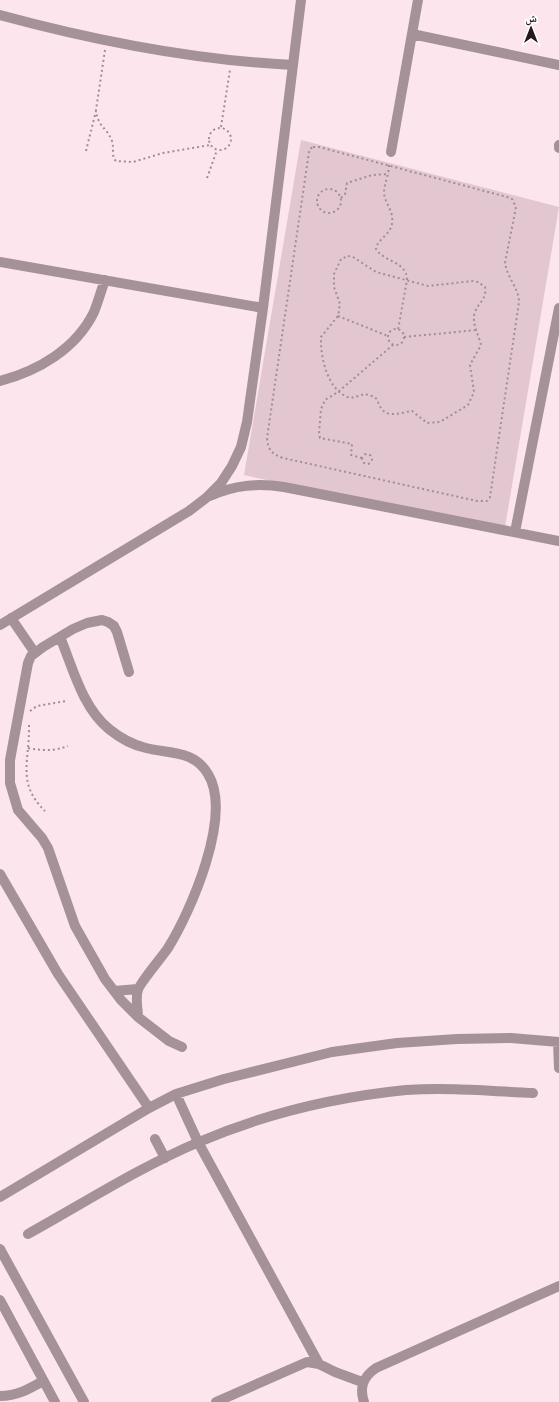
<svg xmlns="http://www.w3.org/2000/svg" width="559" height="1402" viewBox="0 0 559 1402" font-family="Ubuntu,'Noto Naskh Arabic',sans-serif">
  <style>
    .green { fill: #e2c7d1 }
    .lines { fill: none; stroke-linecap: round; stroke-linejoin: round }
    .path { stroke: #a18e95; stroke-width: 2; stroke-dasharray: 2 3; stroke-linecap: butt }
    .minor { stroke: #a49298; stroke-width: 10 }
  </style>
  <rect width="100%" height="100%" fill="#fce5ed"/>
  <path class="green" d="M301,140L559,207L504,533L244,475Z"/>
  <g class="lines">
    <path class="path" d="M105,50L96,110C98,128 107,127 112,141C114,147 112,153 114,159L116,161L133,162L163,153L210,145
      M221,127L230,70
      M209 139a11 11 0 1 1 22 0a11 11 0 1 1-22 0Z
      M313,147H319L507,197L512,199L516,207L505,263C507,277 519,289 519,302L490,497L487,501H477L283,458C272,454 268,450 267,438L309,152L310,149Z
      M86,151L96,111
      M389,165C389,175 384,184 384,193C385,204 394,211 392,223C391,235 377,239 376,249C385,263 407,261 407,280L398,330
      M207,178L217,150
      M317 201a12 12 0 1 1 24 0a12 12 0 1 1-24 0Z
      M341,198L345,194L347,183L372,175L389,174
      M348,256L353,257L376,272L428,286L473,281L478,282L485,287C487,299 479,302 475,312C471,322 479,336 481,345L470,365L474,392L468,405L440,422L427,423L412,411C402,412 388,419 381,408C379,405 378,401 375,397L365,394L351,398C328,393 320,357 321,337L338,316L340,304L334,287V274L341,259Z
      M338,316L388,336
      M388 337a8 8 0 1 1 16 0a8 8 0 1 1-16 0Z
      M404,337L477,330
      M362 459a5 5 0 1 1 10 0a5 5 0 1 1-10 0Z
      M362,458L351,455L352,444L320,438L319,433L321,409L325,400L338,392L393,345
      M30,711L37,706L66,701
      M29,725C30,760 16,783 45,811
      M28,748C43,751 54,751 68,746"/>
    <path class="minor" d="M0,15C96,41 193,60 293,65
      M412,34L559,65
      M559,148V145
      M391,152L418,0
      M0,262L263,308
      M0,381C38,371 76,349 94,312C98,302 101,291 105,280
      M210,496C235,485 257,483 284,487L559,541
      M515,532L559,308
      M11,618L35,653
      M0,625L189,511L206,498L221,483L232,466L241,447L247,422L263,308L301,0
      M60,637C73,668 82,707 109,729C120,738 133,745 146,748C169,754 194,750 208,774C233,815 191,911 168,948C162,957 139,984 138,990C135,998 138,1009 138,1017
      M129,672L117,632L114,626L108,622L102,620L87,623L73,629L43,647L31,656L28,663L10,760V783L18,810L42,838L48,848L75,926L105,979L121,1000L138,1017L169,1041L182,1047
      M0,874L58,974L149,1108
      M114,991L138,989
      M558,1042L559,1068
      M176,1094L198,1142L319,1364
      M155,1139L165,1158
      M0,1197L149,1108L176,1094L224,1079L332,1052L397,1043L457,1039L511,1038L559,1042
      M28,1234C84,1203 140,1167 199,1142C264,1114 336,1097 406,1090C448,1087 491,1091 533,1093
      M0,1249L84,1402
      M0,1300L55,1402
      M0,1396C17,1396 29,1389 43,1381
      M216,1402L307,1362L319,1364L335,1372L362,1382
      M364,1402C359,1387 363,1377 376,1368L559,1286"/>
  </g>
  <g transform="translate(531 28)" stroke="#ffffff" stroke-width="3" paint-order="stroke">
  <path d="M0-3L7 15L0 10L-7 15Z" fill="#26191e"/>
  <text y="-6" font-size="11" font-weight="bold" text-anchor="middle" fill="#26191e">ش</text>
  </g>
</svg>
